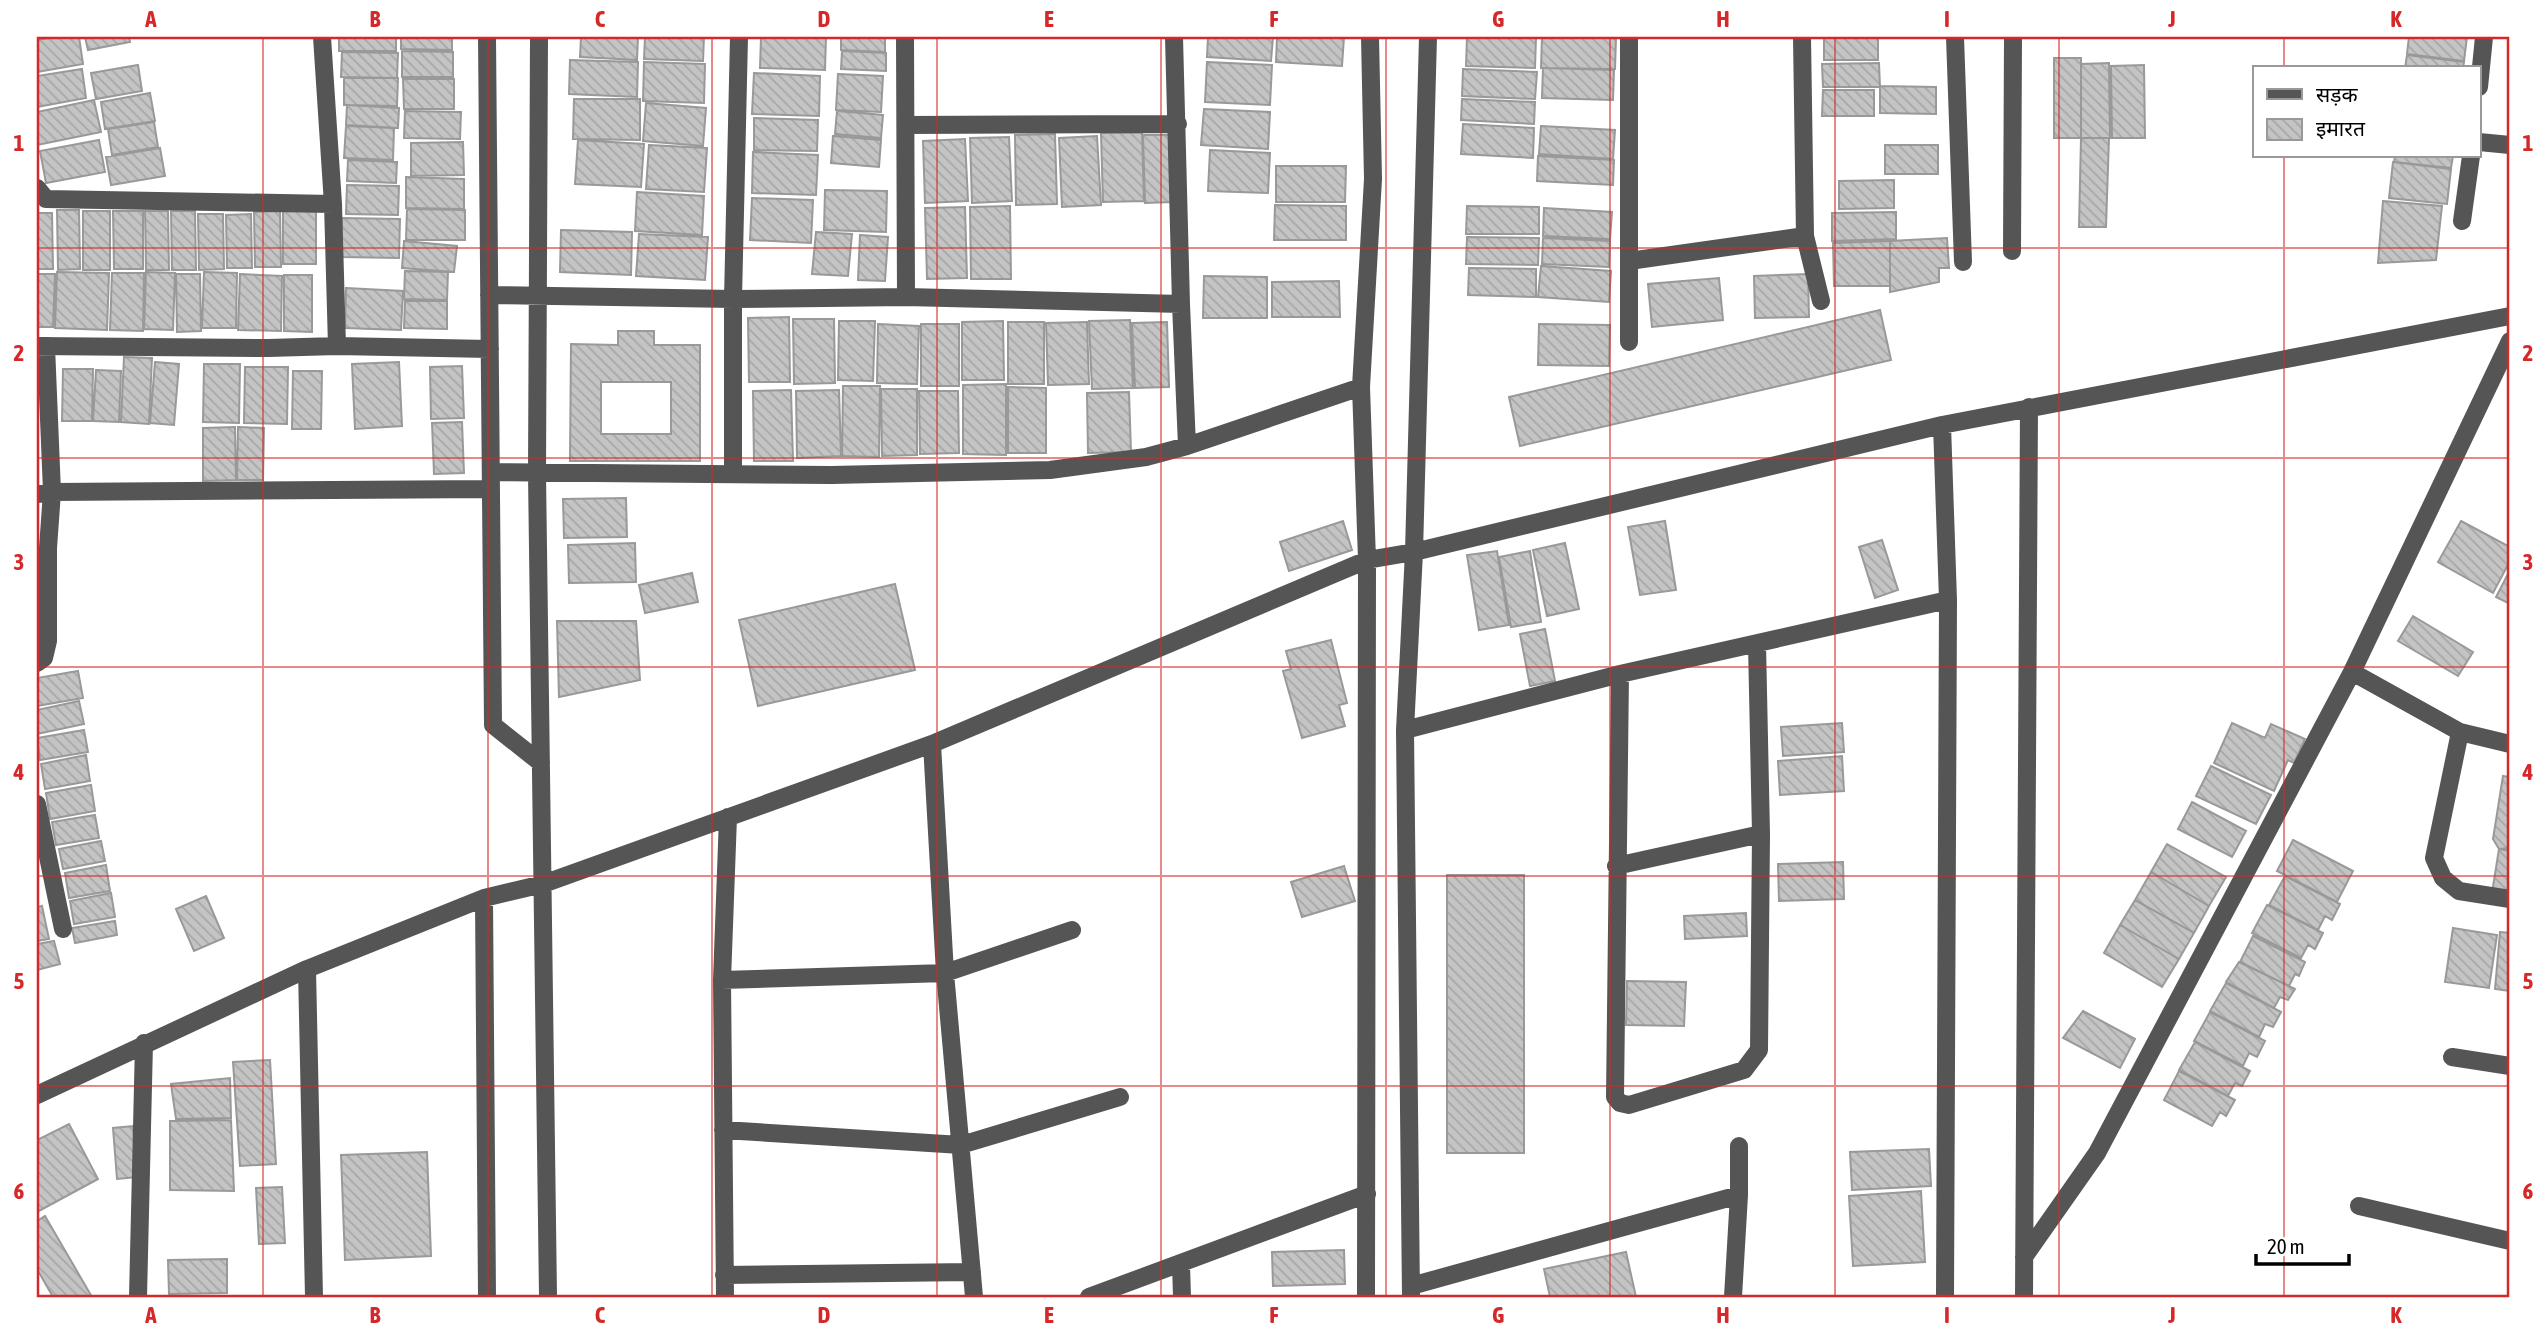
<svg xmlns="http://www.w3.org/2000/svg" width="2547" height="1334" viewBox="0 0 2547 1334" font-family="'Asap Condensed','Noto Sans Devanagari',sans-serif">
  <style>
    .building { fill: url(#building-back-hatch); stroke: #999; stroke-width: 2; fill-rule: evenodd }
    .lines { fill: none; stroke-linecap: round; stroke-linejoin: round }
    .minor { stroke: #555; stroke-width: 18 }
    .grid { fill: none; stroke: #d62828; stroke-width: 2; stroke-opacity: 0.55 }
    .neatline { fill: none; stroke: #d62828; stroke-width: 2.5 }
    .grid-label { font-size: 23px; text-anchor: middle; font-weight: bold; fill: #d62828 }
  </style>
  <defs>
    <pattern id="building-back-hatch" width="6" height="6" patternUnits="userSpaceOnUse" patternTransform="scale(1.75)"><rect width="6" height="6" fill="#c4c4c4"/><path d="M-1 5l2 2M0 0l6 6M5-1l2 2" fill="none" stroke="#a7a7a7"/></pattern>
  </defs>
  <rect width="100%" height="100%" fill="#fff"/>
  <path class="building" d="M55,37H79L83,64L37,72V40Z
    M85,37H129L130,42L88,50Z
    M339,37H396V51H339Z
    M401,37H452V50L401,49Z
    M581,37H638L637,60L580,57Z
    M645,37H704L703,61L644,59Z
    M761,37H826L825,70L760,68Z
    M841,37H885V52L841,50Z
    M1208,37H1273L1271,61L1207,57Z
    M1277,37H1344L1342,66L1276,62Z
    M1467,37H1536L1535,68L1466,66Z
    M1542,37H1616L1615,69L1541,68Z
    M1824,37H1878V60H1824Z
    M2409,37H2467L2464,61L2407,54Z
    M402,51L453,52V77H402Z
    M842,51L886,53V71L841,69Z
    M342,52L398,53L397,78L341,77Z
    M2407,55L2464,62L2463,68H2405Z
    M2054,58H2081V138H2054Z
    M570,60L638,62L637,97L569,94Z
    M644,62L705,64L704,103L643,101Z
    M1207,62L1272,65L1270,105L1205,102Z
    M1879,63L1880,87H1823L1822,64Z
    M2109,63L2110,138H2081V64Z
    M138,65L142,91L96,99L91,73Z
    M2144,65L2145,138H2112L2111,66Z
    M1543,68L1614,70L1613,100L1542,98Z
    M82,69L86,98L37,107V76Z
    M1463,69L1537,72L1535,99L1462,96Z
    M754,73L820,76L819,116L752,114Z
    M838,74L883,76L881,112L836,110Z
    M344,78H398L397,106L344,105Z
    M403,79H454V109H404Z
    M1880,86L1936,87V114L1880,113Z
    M1823,90H1874V116H1822Z
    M150,93L155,121L105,129L101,102Z
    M574,99H640V140L573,139Z
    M1462,99L1535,102L1534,124L1461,120Z
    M94,100L101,132L37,145V112Z
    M646,103L706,108L703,146L643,141Z
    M347,105L399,108L398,128L346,125Z
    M1204,109L1270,112L1268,149L1201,145Z
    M405,111L461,112L460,139L404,138Z
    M837,111L883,115L881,138L835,134Z
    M754,118L818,120L817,151L754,150Z
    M154,122L158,147L112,155L108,129Z
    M1463,124L1534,128L1533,158L1461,154Z
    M346,126L394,128L393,160L344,158Z
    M1541,126L1615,130L1613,159L1539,154Z
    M1142,132L1144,201L1103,202L1101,133Z
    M1055,134L1057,204L1016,205L1015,135Z
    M1143,135H1173V202L1145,203Z
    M833,136L881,140L879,167L831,163Z
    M1097,136L1101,205L1062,207L1059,138Z
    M1009,137L1012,201L972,203L970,138Z
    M2081,138H2109L2106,227H2079Z
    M965,139L968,201L925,203L923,141Z
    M99,140L105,172L46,183L40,151Z
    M578,140L644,144L641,187L575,184Z
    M463,142L464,175L411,176V143Z
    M649,145L707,148L704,192L646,189Z
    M1885,145H1938V174H1885Z
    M160,148L165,176L111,185L106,157Z
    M1210,150L1270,153L1268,193L1208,191Z
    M753,152L818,155L816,195L752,193Z
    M1538,156L1614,160L1613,185L1537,181Z
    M2395,156H2453L2451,168L2394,162Z
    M348,160L397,162L396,183L347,181Z
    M2393,162L2451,169L2447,204L2389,198Z
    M1276,166H1346L1345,202H1276Z
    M406,177L464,179V209L406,208Z
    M1894,180V208L1839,209V181Z
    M347,185L399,186L398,215L346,214Z
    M825,190L887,191L886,232L824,230Z
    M637,192L704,196L702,235L635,231Z
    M752,198L813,200L811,243L750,240Z
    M2383,201L2442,206L2436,260L2378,263Z
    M1275,205L1346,206V240H1274Z
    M1010,206L1011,279H971L970,207Z
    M1467,206L1539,207V234H1466Z
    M965,207L967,278L927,279L925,208Z
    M283,208H316V264H283Z
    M1544,208L1612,212L1610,239L1543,236Z
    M407,209L465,210V240H406Z
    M57,210H79L80,269L58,270Z
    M83,211H110V270H83Z
    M113,211H143V269H114Z
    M145,211H168L169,270H146Z
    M171,211H195L196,270H172Z
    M280,211L281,267H255L254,212Z
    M1896,212V239L1832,241V213Z
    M37,213H52L53,269H37Z
    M198,214H223L224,269L199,270Z
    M251,214L252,268H227L226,215Z
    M342,218L400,219L399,258L341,257Z
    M561,230L632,232L631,275L560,272Z
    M816,232L852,234L848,276L812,274Z
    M639,234L708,237L705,280L636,276Z
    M860,235L888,237L885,281L858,280Z
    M1467,237L1539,238L1538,265L1466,264Z
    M1543,238L1610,241L1609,267L1542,264Z
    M1947,238L1949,268H1939V282L1890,292V241Z
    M404,241L457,246L454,272L402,268Z
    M1890,241V286H1834L1833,243Z
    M1541,266L1611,271L1609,302L1538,297Z
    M1469,268L1536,269V297L1468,295Z
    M405,271L448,272L447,300L404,299Z
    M57,272L109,273L107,330L55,328Z
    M146,272L175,273L173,330L144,329Z
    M204,272L237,273L236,328H202Z
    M112,273H144L143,331L110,330Z
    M37,274H55L53,327H37Z
    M176,274H200L201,331L177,332Z
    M240,274L282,276L281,331L238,330Z
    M1808,274L1809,317L1755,318L1754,276Z
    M284,275H312V332L284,331Z
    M1204,276L1267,277V318H1203Z
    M1719,278L1723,320L1652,327L1648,284Z
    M1339,281L1340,317H1272V282Z
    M346,288L403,291L401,330L345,328Z
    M405,301H447V329L404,328Z
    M1880,310L1891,360L1520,446L1509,397Z
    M789,317L790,382H749L748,318Z
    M793,319H834L835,383L794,384Z
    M1130,320L1133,388L1092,389L1089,321Z
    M839,321H875L873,381L838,380Z
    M1003,321L1004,380H962V322Z
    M1008,322H1044V384H1008Z
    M1087,322L1089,384L1048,385L1046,323Z
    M1167,322L1169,387L1135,388L1132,323Z
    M878,324L919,326L917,384L877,383Z
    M921,324H959V386H921Z
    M1539,324L1610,325L1609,366L1538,365Z
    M618,331H654V345H700V461H570L571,344L618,345ZM601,382H671V434H601Z
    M124,357L152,358L149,424L121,422Z
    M155,362L179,364L174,425L150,423Z
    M399,362L402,426L355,429L352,364Z
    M204,364H240L239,423L203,422Z
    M462,366L464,418L431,419L430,367Z
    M245,367H288L287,424L244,423Z
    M63,369H93L92,421H62Z
    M96,370L121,371L119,422L93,421Z
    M293,371H322L321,429H292Z
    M1006,384V455L963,454V385Z
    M843,386H880L879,457L842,456Z
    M1008,387L1046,388V453H1008Z
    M881,389H917V455L882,456Z
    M791,390L793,461H754L753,391Z
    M839,390L841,456L797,458L796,391Z
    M919,391H958L959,453L920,454Z
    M1129,392L1131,452L1088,453L1087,393Z
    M462,422L464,473L434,474L432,423Z
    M235,427L236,480L203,481V428Z
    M238,427L264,428L263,480H237Z
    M626,498L627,537L564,538L563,499Z
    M1343,521L1352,550L1289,571L1280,542Z
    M1665,521L1676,590L1640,595L1628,527Z
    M2461,521L2510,547V561L2493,593L2438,562Z
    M1882,540L1898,590L1875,598L1859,547Z
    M635,543L636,582L569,583L568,545Z
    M1565,543L1579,609L1547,616L1533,550Z
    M1497,551L1509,625L1479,630L1467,555Z
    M1530,551L1541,622L1511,627L1499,557Z
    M2510,570V604L2496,597Z
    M692,573L698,602L645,613L639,585Z
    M895,584L915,670L758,706L739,620Z
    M2413,616L2473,652L2458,676L2398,641Z
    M557,621H636L640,680L559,697Z
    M1545,629L1555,681L1530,686L1520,634Z
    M1331,640L1347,703L1339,705L1345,726L1302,738L1283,671L1291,669L1286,651Z
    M78,671L83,698L37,706V678Z
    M79,701L84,724L37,734V710Z
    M1842,723L1844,752L1783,756L1781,727Z
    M2232,723L2265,738L2271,724L2305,739L2294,763L2288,760L2274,791L2214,763Z
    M84,730L88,752L40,760L37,738Z
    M86,755L90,781L45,789L41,764Z
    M1842,756L1844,791L1780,795L1778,761Z
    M2211,766L2271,795L2256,824L2196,796Z
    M2503,776L2510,777V848L2499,849L2493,839Z
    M91,785L95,811L50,819L46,793Z
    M2192,802L2246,831L2232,857L2178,829Z
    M95,815L99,838L56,845L52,822Z
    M2293,840L2353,871L2337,902L2277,871Z
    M101,841L105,861L63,869L59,849Z
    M2167,844L2226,877L2209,906L2151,872Z
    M2499,849L2510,851V896L2492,893Z
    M1843,862L1844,899L1779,901L1778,864Z
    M106,865L110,891L69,898L65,873Z
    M1344,866L1355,901L1302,917L1291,882Z
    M2151,872L2209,906L2194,933L2135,900Z
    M1447,875H1524V1153H1447Z
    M2285,876L2340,904L2332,920L2325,916L2318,930L2269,905Z
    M111,893L115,917L74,924L70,901Z
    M206,896L224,938L194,951L176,909Z
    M2135,900L2194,933L2179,959L2120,925Z
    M2267,905L2323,933L2315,949L2308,945L2301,958L2252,933Z
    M42,906L49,939L37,941V907Z
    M1746,913L1747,936L1685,939L1684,916Z
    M115,921L117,935L75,943L72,928Z
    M2120,925L2179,959L2162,987L2104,953Z
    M2453,928L2497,935L2489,988L2445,982Z
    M2500,932L2510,933V991L2495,989Z
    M2253,936L2305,962L2299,976L2295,974L2289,986L2240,962Z
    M54,941L60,964L37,970V944Z
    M2239,962L2295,989L2288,1000L2280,997L2274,1008L2226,982Z
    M1627,981L1686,982L1684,1026L1626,1025Z
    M2226,983L2281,1012L2273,1027L2265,1024L2259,1037L2210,1011Z
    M2083,1011L2135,1039L2120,1068L2063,1038Z
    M2210,1012L2265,1041L2257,1057L2249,1053L2243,1066L2194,1041Z
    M2195,1042L2250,1071L2242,1086L2235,1083L2228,1096L2179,1070Z
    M270,1060L276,1164L240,1166L233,1062Z
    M2179,1071L2235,1100L2226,1116L2220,1112L2212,1126L2164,1100Z
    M230,1078L231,1118L176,1119L171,1084Z
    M231,1120L234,1191L170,1190V1121Z
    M69,1124L98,1179L37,1212V1140Z
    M133,1126L137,1177L117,1179L113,1128Z
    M1929,1149L1931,1186L1852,1190L1850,1152Z
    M427,1152L431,1256L345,1260L341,1155Z
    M282,1187L285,1243L259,1244L256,1188Z
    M1921,1191L1925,1262L1853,1266L1849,1196Z
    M45,1216L92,1297H53L37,1269V1221Z
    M1344,1250L1345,1284L1273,1286L1272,1252Z
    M1626,1252L1636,1297H1550L1544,1269Z
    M227,1259V1293L169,1294L168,1260Z"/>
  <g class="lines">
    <path class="minor" d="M322,37L333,204L337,346
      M487,37L493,725L541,763
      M539,37L537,474L548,1297
      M905,37L906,297
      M1174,37L1181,304L1187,446
      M1802,37L1805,236L1821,301
      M1955,37L1963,262
      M2479,87L2484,37
      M906,125L1178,124
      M2479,142L2510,145
      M37,188L46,199L333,204
      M2462,221L2471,156
      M2012,251L2013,37
      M1629,261L1805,236
      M489,295L733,299L906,297L1181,304
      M1629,342V37
      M37,346L268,348L337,346L490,349
      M1942,425L1948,600L1945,1297
      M491,472L832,475L1050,470L1146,457L1187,446L1361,387
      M733,473V299L739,37
      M37,494L52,492L491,489
      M37,663L44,658L48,641V548L52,492L46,346
      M2352,672L2460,732
      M1620,674L1615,1097L1620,1103L1629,1105L1744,1070L1759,1050L1761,834L1757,644
      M1405,730L1620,674L1948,600
      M932,744L945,973L974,1297
      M2510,744L2460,732L2434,858L2443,878L2459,891L2510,899
      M37,804L63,929
      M1616,866L1761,834
      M484,898L487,1297
      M307,969L314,1297
      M722,980L945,973L1072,930
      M2452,1057L2510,1066
      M37,1095L307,969L484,898L543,884L932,744L1367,560L1414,552L1942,425L2510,316
      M723,1130L961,1145L1120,1097
      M2359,1206L2510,1241
      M2024,1257L2097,1153L2352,672L2510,341
      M1181,1264L1182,1297
      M724,1275L972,1272
      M1411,1286L1739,1195
      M138,1297L144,1043
      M725,1297L722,980L728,817
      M1089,1297L1367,1194
      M1366,1297L1367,560L1361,387L1373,179L1370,37
      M1411,1297L1405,730L1414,552L1428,37
      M1733,1297L1739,1195V1146
      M2024,1297L2029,407"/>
  </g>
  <path class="grid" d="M263,37V1297M488,37V1297M712,37V1297M937,37V1297M1161,37V1297M1386,37V1297M1610,37V1297M1835,37V1297M2059,37V1297M2284,37V68M2284,156V1297M37,248H2510M37,458H2510M37,667H2510M37,876H2510M37,1086H2510"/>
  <rect width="2547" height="1334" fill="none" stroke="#ffffff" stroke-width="77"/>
  <rect x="2253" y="66" width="228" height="91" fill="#ffffff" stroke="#999999" stroke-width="2"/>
  <rect x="2267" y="89" width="35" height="10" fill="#555555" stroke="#999999" stroke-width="2"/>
  <text x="2316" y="102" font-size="21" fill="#000000">सड़क</text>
  <rect x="2267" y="119" width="35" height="21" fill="url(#building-back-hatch)" stroke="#999999" stroke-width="2"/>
  <text x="2316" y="136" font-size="21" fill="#000000">इमारत</text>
  <path d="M2256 1254v10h93v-10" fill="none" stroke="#000000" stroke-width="3.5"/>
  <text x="2267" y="1254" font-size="21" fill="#000000" stroke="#ffffff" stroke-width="5" paint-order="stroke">20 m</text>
  <rect x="38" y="38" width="2470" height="1258" class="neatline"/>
  <g class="grid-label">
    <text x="151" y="27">A</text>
    <text x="375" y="27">B</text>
    <text x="600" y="27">C</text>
    <text x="824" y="27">D</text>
    <text x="1049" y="27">E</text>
    <text x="1274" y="27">F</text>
    <text x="1498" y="27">G</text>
    <text x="1723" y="27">H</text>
    <text x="1947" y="27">I</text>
    <text x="2172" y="27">J</text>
    <text x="2396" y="27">K</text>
    <text x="19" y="151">1</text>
    <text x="2528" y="151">1</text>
    <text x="19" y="361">2</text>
    <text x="2528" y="361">2</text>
    <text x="19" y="570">3</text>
    <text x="2528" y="570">3</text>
    <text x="19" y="780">4</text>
    <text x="2528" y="780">4</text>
    <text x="19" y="989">5</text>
    <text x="2528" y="989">5</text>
    <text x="19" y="1199">6</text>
    <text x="2528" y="1199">6</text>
    <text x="151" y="1323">A</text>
    <text x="375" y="1323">B</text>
    <text x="600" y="1323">C</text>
    <text x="824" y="1323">D</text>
    <text x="1049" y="1323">E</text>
    <text x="1274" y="1323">F</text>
    <text x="1498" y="1323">G</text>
    <text x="1723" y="1323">H</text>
    <text x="1947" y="1323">I</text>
    <text x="2172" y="1323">J</text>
    <text x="2396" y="1323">K</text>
  </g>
</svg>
